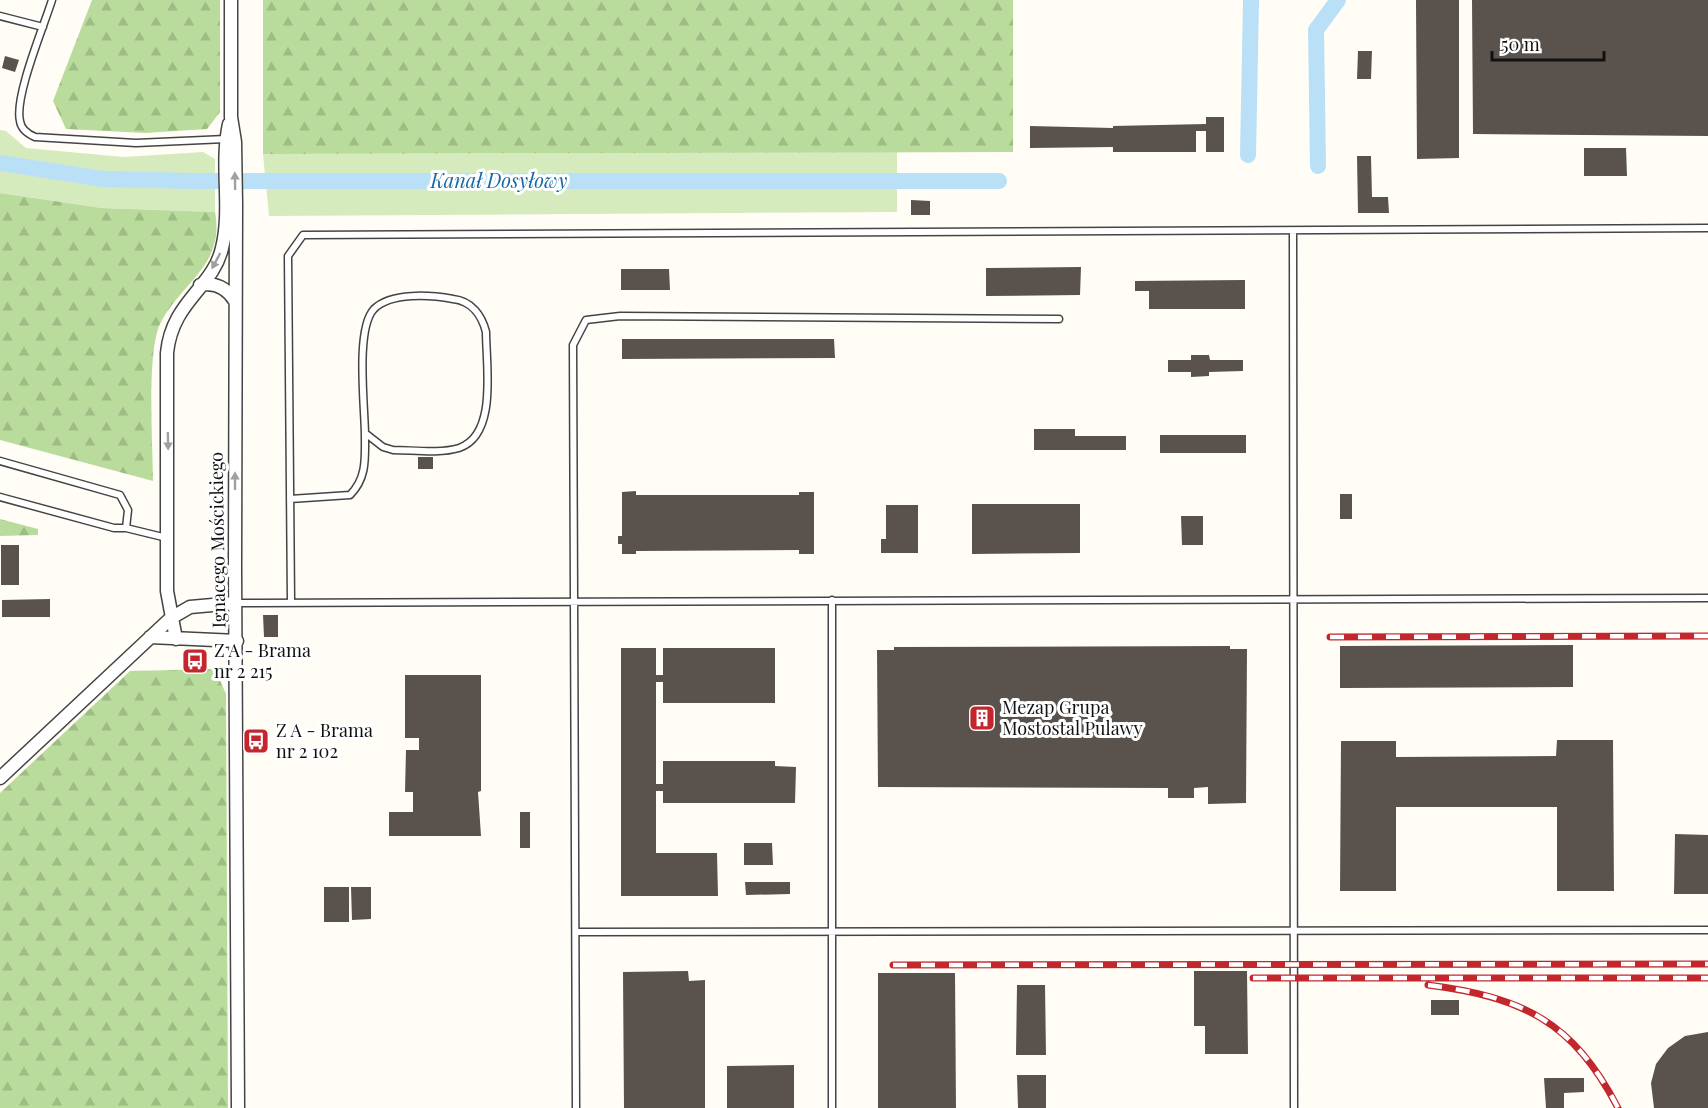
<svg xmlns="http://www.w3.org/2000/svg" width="1708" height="1108" viewBox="0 0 1708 1108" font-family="'Playfair Display',serif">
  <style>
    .grass { fill: #d5ebbd }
    .forest { fill: url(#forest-firs) }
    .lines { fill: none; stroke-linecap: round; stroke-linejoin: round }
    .canal { stroke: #b9e0f7; stroke-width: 16 }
    .building { fill: #5a524d }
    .lane-casing { stroke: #444; stroke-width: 9 }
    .street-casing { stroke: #444; stroke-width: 15 }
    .lane { stroke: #fff; stroke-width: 6 }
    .street { stroke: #fff; stroke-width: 12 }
    .rail-casing { stroke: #c4262e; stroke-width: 7 }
    .rail { stroke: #fff; stroke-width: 4.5; stroke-dasharray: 14; stroke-linecap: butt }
    .oneway { fill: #a0a0a0 }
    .labels { text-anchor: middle; stroke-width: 6; stroke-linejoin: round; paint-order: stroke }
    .street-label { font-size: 18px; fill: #111; stroke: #fff }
    .poi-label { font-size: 18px; fill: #111; stroke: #fff; text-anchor: start }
    .water-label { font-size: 20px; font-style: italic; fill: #1768a6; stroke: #fff }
  </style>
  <defs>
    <pattern id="forest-firs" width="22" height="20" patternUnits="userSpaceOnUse" patternTransform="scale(1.5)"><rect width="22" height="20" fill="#b9dc9c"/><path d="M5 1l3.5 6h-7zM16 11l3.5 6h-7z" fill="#9ebc85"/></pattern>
  </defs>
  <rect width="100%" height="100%" fill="#fffdf5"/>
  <path class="grass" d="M0,130L6,131L26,148L124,157L203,152L215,159V212L102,208L0,193Z
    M897,152V212L269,216L263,154Z"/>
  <path class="forest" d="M92,0H220V112L207,129L145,133L66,129L53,101Z
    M263,0H1013V152L263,154Z
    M0,193L102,208L215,212C225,265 183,281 161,322C146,349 153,446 153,481L0,440Z
    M0,519L38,529V535L0,536Z
    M215,669L226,694L228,1108H0V793L130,671Z"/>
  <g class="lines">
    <path class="canal" d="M1248,155L1251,0
      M0,163L103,179L193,181H999
      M1318,166L1316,30L1338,0"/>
  </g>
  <path class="building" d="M1416,0H1459V158L1417,159Z
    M1472,0H1708V136L1473,134Z
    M1358,51H1372L1371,79H1357Z
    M5,56L19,60L15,72L2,68Z
    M1206,117H1224V152H1206V131H1196V152H1113V147L1030,148V126L1113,128V126L1206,124Z
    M1584,148H1626L1627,176H1584Z
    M1357,156H1371L1372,197H1388L1389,213H1358Z
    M911,200L930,201V215H911Z
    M1081,267L1080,295L986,296V268Z
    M621,269H669L670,290H621Z
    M1245,280V309H1149V291H1135V281Z
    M622,339H834L835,358L622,359Z
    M1191,355H1209L1210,360H1243V371L1209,372V376L1191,377V372H1168V360H1191Z
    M1034,429H1075V436H1126V450H1034Z
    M1160,435H1246V453H1160Z
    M418,457H433V469H418Z
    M636,491V495H799V492H814V554H799V550L636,551V554H622V544H618V536H622V492Z
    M1340,494H1352V519H1340Z
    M972,504H1080V553L972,554Z
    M886,505H918V553H881V539H886Z
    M1181,516H1203V545H1182Z
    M1,545H19V585H1Z
    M50,599V617H2V600Z
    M263,615H278V637H264Z
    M1573,645V687L1340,688V646Z
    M1230,646V649H1247L1246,803L1208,804V787L1194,788V798H1168V788L878,787L877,650H894V647Z
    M621,648H656V675H663V648H775V703H663V682H656V784H663V761H775V766L796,767L795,803H663V791H656V853H717L718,896H621Z
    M405,675H481V791L478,792L481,836H389V812H413V792H405L406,750H419V738H405Z
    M1557,740H1613L1614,891H1557V807H1396V891H1340L1341,741H1396V757L1556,756Z
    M520,812H530V848H520Z
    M1675,834L1708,835V894H1674Z
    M744,843H772L773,865H744Z
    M745,882H790V894L746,895Z
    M324,887H349V922H324Z
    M351,887H371V919L352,920Z
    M688,971L689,981L705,980V1108H624L623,972Z
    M1194,971H1247L1248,1054H1205V1026H1194Z
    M878,973H955L956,1108H878Z
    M1017,985H1045L1046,1055H1016Z
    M1431,1000H1459V1015H1431Z
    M1708,1032V1108H1654L1651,1083L1656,1064L1668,1048L1685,1036Z
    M794,1065V1108H727V1066Z
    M1017,1075H1046V1108H1018Z
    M1544,1078H1584V1092L1564,1093V1108H1546Z"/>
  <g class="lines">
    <defs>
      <path id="lane" d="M52,0C44,26 14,97 20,121C21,129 28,134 35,137L136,143L226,139
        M0,16L43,27
        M1293,231L1294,1108
        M0,461L120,495L128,510L126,528
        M0,497L114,528H126L167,538
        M290,499L350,495C367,478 365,458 365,436C365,408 355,329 374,309C391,292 431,295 453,299C472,301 482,316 486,332C486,365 498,435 459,448C439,454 413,450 393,450L383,447L365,433
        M832,600V1108
        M291,602L288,256L303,235L1708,228
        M236,603L1708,598
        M576,932L1708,930
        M576,1108L573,345L586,320L620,316L1059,319"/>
      <path id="street" d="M231,0V117L235,142L236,204L235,568L238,1108
        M200,285C215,282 227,288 235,301
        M150,637L237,641
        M176,639L167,591V353C172,301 213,288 222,248C232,208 220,165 229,124
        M0,778L171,618L190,607L235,603"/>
    </defs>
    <use href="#lane" class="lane-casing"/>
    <use href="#street" class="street-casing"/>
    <use href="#lane" class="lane"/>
    <use href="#street" class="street"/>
    <defs>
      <path id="rail" d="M1330,637L1708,636
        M893,965L1708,964
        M1253,978H1708
        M1428,985C1522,997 1573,1021 1618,1108"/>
    </defs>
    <use href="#rail" class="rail-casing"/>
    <use href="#rail" class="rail"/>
  </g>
  <defs><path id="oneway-solid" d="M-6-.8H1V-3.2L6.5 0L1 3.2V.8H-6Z" transform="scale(1.5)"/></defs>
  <g class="oneway">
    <use href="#oneway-solid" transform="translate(235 181) rotate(-91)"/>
    <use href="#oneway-solid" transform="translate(216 261) rotate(118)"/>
    <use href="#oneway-solid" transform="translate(168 441) rotate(89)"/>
    <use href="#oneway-solid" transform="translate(235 481) rotate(-90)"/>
  </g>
  <defs>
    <symbol id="bus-square" viewBox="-11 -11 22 22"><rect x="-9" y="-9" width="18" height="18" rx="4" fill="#c4262e" stroke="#fff"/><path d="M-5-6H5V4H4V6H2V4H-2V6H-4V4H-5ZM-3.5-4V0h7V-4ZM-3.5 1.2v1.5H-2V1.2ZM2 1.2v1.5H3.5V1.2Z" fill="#fff"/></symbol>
    <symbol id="building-square" viewBox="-11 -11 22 22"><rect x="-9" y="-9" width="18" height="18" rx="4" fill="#c4262e" stroke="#fff"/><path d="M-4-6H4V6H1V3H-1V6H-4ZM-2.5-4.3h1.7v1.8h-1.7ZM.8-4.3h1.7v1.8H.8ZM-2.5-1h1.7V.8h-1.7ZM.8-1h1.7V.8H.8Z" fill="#fff"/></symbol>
  </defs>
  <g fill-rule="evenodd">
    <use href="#bus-square" x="180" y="646" width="30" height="30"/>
    <use href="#building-square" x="967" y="703" width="30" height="30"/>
    <use href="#bus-square" x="241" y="726" width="30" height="30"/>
  </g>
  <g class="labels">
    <g class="street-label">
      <text transform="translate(218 540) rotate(-91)" y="6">Ignacego Mościckiego</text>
    </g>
    <g class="poi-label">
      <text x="214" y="657">Z A - Brama<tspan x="214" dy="21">nr 2 215</tspan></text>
      <text x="1002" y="714">Mezap Grupa<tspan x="1002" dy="21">Mostostal Pulawy</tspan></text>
      <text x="276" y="737">Z A - Brama<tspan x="276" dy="21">nr 2 102</tspan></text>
    </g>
    <g class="water-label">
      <text x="499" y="188">Kanał Dosyłowy</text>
    </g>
  </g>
  <path d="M1492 51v9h112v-9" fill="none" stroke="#111111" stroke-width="3"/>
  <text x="1501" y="51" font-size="18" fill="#111111" stroke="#ffffff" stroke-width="4.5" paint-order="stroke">50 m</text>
</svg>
